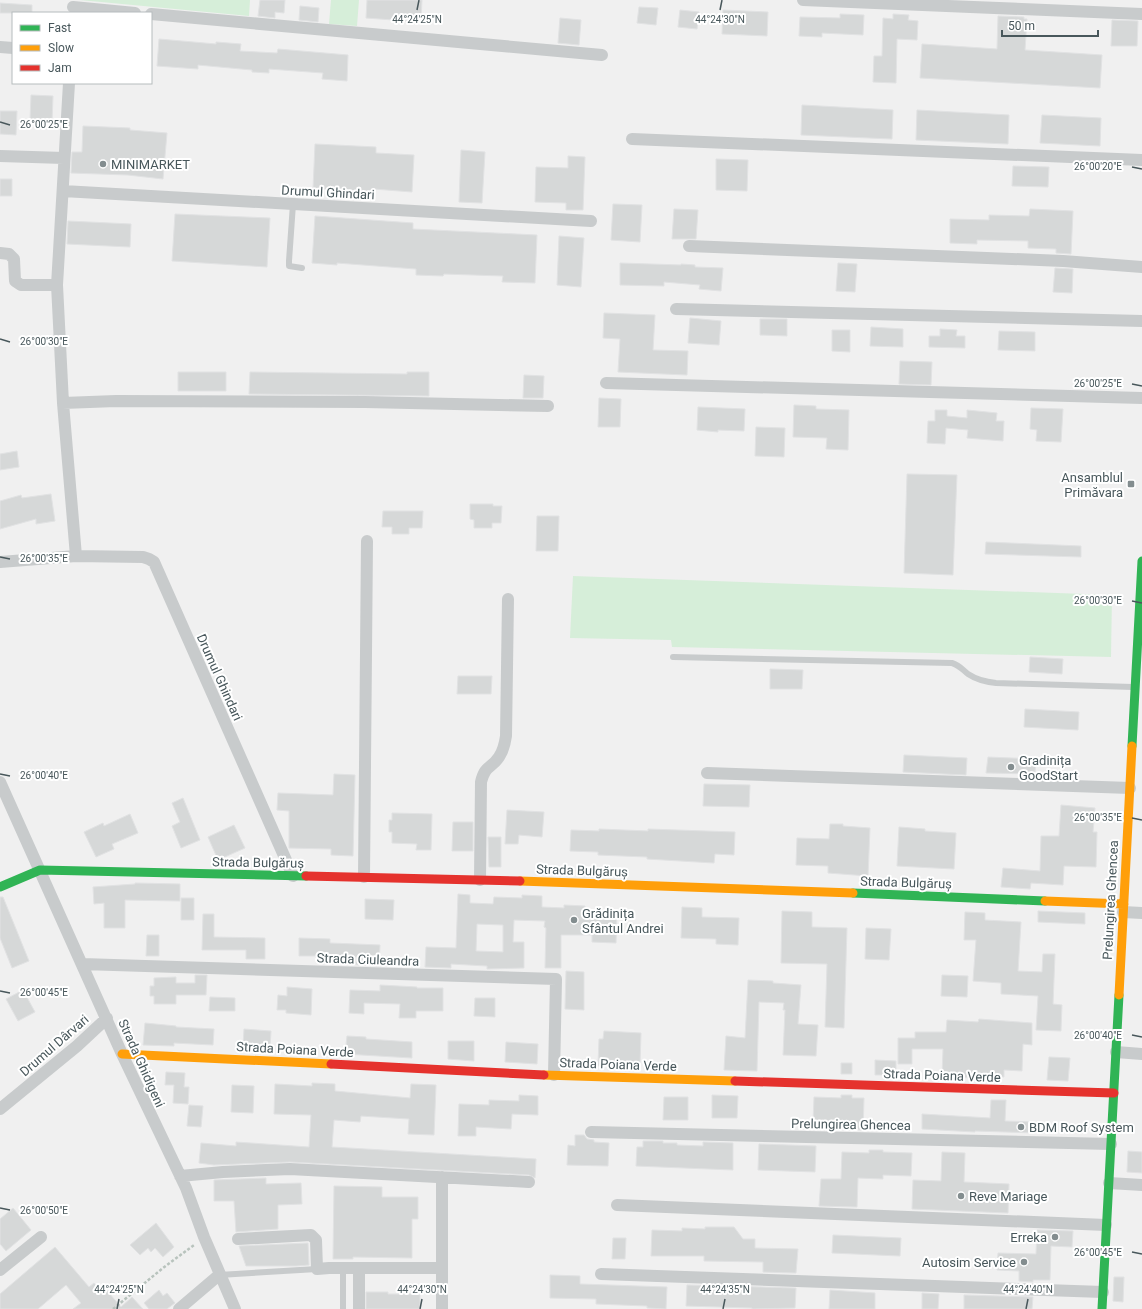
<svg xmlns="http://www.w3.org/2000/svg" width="1142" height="1309" viewBox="0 0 1142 1309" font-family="Roboto,sans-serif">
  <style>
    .green { fill: #d6eed9 }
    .building { fill: #d6d8d8; stroke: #e1e2e3; fill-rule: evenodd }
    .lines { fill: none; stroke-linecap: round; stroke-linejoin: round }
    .path { stroke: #b8c3bd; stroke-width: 2.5; stroke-dasharray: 3 2; stroke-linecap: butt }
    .lane { stroke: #c8cbcc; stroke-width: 6 }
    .street { stroke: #c8cbcc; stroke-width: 12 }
    .fast { stroke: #30b455; stroke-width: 9 }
    .slow { stroke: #ff9f0a; stroke-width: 9 }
    .jam { stroke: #e5322d; stroke-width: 9 }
    .ticks { fill: none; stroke: #48575b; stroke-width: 1.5 }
    .poi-dot { fill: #838d8f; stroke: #fff; stroke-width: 1.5 }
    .labels { text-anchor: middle; stroke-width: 4; stroke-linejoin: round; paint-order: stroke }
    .poi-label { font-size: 13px; fill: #48575b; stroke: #fff; text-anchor: start }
    .street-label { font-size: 13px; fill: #48575b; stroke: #fff }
    .ticks-label { font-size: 10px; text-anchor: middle; fill: #48575b; stroke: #fff; stroke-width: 4; stroke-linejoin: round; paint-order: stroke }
  </style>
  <rect width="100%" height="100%" fill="#f0f0f0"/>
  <path class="green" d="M80,0H250L249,16Z
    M331,0H359L357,26L329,24Z
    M573,576L1112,595L1111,657L672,647L671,640L570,638Z"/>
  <path class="building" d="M260,0H285L284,13L275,12V18L258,16Z
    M367,0H422L421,22L366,18Z
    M0,3L32,5V13H0Z
    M300,6L319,8L318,22L299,20Z
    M639,7L658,8L656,25L637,23Z
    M680,10L699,12L697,29L678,27Z
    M723,10L768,12L767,36L722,34Z
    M840,14L864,15L863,35L822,33V37L799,36L800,17L840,18Z
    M893,14L909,15L908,20L918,21L917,40L897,39L896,83L873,82L874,56H882L883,18L893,19Z
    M998,16L1024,17V19H1027L1025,50L1102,55L1100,88L920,78L922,44L997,49Z
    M560,18L581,20L579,45L558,43Z
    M1112,20L1138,21L1137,46H1111Z
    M159,39L216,44V42L241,44L240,51L277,53L278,49L348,55L347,81L322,79L323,73L269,69V73L252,72V70L198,65V69L157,66Z
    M31,95L53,96L52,122L30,121Z
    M802,105L893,110L892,139L801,135Z
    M917,110L1009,115L1008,144L916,140Z
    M0,111H17L16,135L0,134Z
    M1042,115L1101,118L1100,146L1040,143Z
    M83,126L130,128V130L167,133L163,179L128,175L71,173L72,152H82Z
    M315,144L376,147V153L414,155L412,192L374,189V192L313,189Z
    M461,150L485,152L482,203L459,202Z
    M568,156L585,157L583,210H566V203L535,202L536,167L568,168Z
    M716,159L748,160L747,191L716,190Z
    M1013,166L1049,167L1048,187L1012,186Z
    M0,179H12V196H0Z
    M613,204L642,205L640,242L611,240Z
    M674,209L698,210L696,239H672Z
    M1030,209L1073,211L1071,254L1056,253V249L1028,248V241L977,240V244L950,243V219L989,220V215L1029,216Z
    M175,214L270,218L267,267L172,261Z
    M315,216L413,223V229L537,235L535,283L502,282L503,276L444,274L443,276L416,275V269L337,263V265L312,263Z
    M68,221L131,224L130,247L67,244Z
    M559,236L584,238L581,287L557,285Z
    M620,263L681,265V264L695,265V267L723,268L721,291L699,289L700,285L664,282V286L620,285Z
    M838,263L857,264L855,292L836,291Z
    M1055,268L1073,269L1072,293L1053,292Z
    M604,313L655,315L653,350L688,351L687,375L618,372L620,339L603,338Z
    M690,318L721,321L719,345L688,343Z
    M760,319H787V336L760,335Z
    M871,327L903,329V347L870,346Z
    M940,329L957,330L956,336H965V348L929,347V336H940Z
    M832,330H850V352L832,351Z
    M999,331L1035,332V351L998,350Z
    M900,361L932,362L931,385L899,384Z
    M178,372H226V391H178Z
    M250,372L407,374V372H429V396L249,394Z
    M524,375L544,376L543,398H523Z
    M599,398L621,399L620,427H598Z
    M794,405L816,406V409L849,410L848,450L826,449L827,438L793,437Z
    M698,407L745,409L744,431L718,430V432L697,430Z
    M1031,408L1063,409L1061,442L1036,441L1037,430L1030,429Z
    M935,410H947V416L967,418V410L997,413L996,421H1004L1003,441L967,438L968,430L946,428L945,444L927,443L928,421H935Z
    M756,427L785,428L784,457L755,456Z
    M17,451L19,467L0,470V454Z
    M907,474L957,475L953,575L904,573Z
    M51,494L55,521L36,524V519L0,529V501L21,495L22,498Z
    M470,504H493V506H502L501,523H492V528H474V520L470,519Z
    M383,511H423L422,528H409V534H392V527H382Z
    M537,516H559L558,551H536Z
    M986,542L1081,546V557L985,554Z
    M1030,657L1063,659L1062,674L1029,672Z
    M770,669L803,670L802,689H770Z
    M458,676H492L491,694H457Z
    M1025,709L1079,712L1078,730L1024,727Z
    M904,755L967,758L966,775L903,772Z
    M988,757L1036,759L1035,774L986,773Z
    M334,774L355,775L353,856L331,855V849L289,848V811L277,810L278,793L333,795Z
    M704,784L750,785L749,807L703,806Z
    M183,798L200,840L181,848L172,826L180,822L172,803Z
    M1061,805L1095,808L1093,832H1097L1096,867L1064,866L1063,885L1031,883L1030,889L1001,887L1003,868L1040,871L1041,836H1059Z
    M507,810L544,812L542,837L519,835L518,844H505Z
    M392,813L432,814L431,850H416L417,844L392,843V832H389V820H392Z
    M130,814L138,833L112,844L114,849L96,857L84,832L103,823L104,826Z
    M453,822H473V851H452Z
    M830,824H843V826L870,828L868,876L828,873V866L796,865L797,838L829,839Z
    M234,825L245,848L218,860L208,837Z
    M899,827L925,829V831L956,833L954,869L897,866Z
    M599,829L648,831V829L735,832L734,855L715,854L714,863L647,859V857L598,855V852L570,851L571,830L599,831Z
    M488,837H501V867H489Z
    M135,883L180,884V901L125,900V928H104V903L94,904L93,887L135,884Z
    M458,894L470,895V903L493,904L494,897L522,898V895L542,896V907L564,908V905L585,906L584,915H604V913H617L616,943L592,942V935H561V968H545L546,928L544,927L545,921L514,920L513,942H524V968L487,969V966L451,964V968L425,967L426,947L456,948ZM477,924L503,925V952L476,951Z
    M0,897H3L29,961L12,968L0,938Z
    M181,898H194V920H181Z
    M365,899L394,900L393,920L365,919Z
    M682,907L702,908V917L739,918L738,945L716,944V939L681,938Z
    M782,911L812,912V927L847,928L844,1028L825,1027L827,964L781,963Z
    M1038,911L1085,913V924L1038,922Z
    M965,912L985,913V920L1021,922L1018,971L1042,972L1043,954H1055L1053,1004L1062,1005L1061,1031L1036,1030L1038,996L1001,994V983L973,981L976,940H964Z
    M203,914H214V937L265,938V959H246V950H202Z
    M866,928L891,929L889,960L865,959Z
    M147,935H159V956H146Z
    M299,938L330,939V943L380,945L379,966L343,964V961H317V956H299Z
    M566,971L584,972V1010L565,1009Z
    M195,975H207L206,995H176V1004H154V996H150V986H154V978L176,977V983H195Z
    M942,975L968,976L967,997L941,996Z
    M748,980L773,981V983L801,985L798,1024L818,1025L816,1056L783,1055L785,1010H783L784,1003L759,1002L757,1071L724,1070L726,1036L745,1038Z
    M380,985L417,987V988H443V1011H416V1018H399L400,1004L364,1003V1014L349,1013L350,990L380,991Z
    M287,987L312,989L311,1015L286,1013V1010H277L278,995L287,996Z
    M23,990L35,1012L18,1021L6,999Z
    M210,997L235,998V1011H209Z
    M475,998H495V1017L474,1016Z
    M979,1019L1032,1023V1045L1023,1044L1022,1071L1004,1070V1077L978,1076V1078L942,1077L943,1049H912V1064H898V1038H915V1032H946L947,1020L978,1022Z
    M145,1023L176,1026V1027L214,1029L213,1045L174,1043V1046L143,1045Z
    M244,1029L271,1031L270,1048L243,1046Z
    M604,1031L641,1033L640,1064L611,1063V1066H598L599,1039H603Z
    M347,1036L366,1037V1039L412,1042V1058L345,1054Z
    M448,1041H474V1061L448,1059Z
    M506,1042L538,1044L537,1064L505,1062Z
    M1049,1057L1070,1058L1068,1081L1047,1080Z
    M875,1060L896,1061V1075H875Z
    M841,1063H852V1074H841Z
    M166,1072L185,1073L184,1087H189L188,1104L173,1103L174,1085H165Z
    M312,1083L335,1084V1091L410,1098L411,1084L436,1085L434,1135L408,1134L409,1119L361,1116L360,1122L334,1120L332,1147L536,1159L535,1178L529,1175L290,1162L214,1165L199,1163L201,1143L236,1146V1142L309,1147L311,1115L274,1114L275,1084L312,1086Z
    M232,1085L254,1086L253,1113L231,1112Z
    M519,1095L538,1096V1115L512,1114L511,1129L476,1127V1136H458L459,1104L489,1105V1100L519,1101Z
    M712,1095L738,1096L737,1118H712Z
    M841,1095H852V1098H864L863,1130L845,1129V1125L813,1124L814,1097L841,1098Z
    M664,1097H688V1120H663Z
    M991,1100H1006L1005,1121L1037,1122L1036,1133L975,1131V1132L922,1129V1114L990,1118Z
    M189,1105L203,1106L201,1127L187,1126Z
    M575,1135H584L587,1139L594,1140V1142L609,1143L608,1166L567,1165L568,1145L575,1146Z
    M643,1141H663V1143H677V1145L703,1146V1142L733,1143V1170L636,1166L637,1147H643Z
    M759,1144L816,1146L815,1172L758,1170Z
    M869,1150H883V1152L912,1153L911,1176L883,1175V1179L858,1178L857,1207L819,1206L821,1179H841L842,1152L869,1153Z
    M1128,1151L1142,1152V1173L1127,1172Z
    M942,1152L965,1153L964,1182L1009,1184L1008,1213L912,1209L913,1180L941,1181Z
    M266,1178V1184L301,1183L302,1204L278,1205V1229L236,1232L234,1201H214V1180Z
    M334,1186L382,1187V1197H418V1219H412V1258L353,1257V1259H333Z
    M13,1208L31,1230L6,1251L0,1244V1219Z
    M156,1223L174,1247L163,1257L155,1248L151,1252L148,1248L140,1255L130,1245Z
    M705,1227H734L743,1239H755V1248L798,1249L796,1273L763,1272V1262L704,1261V1256H651L652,1230L682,1231V1228L705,1229Z
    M1037,1230L1073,1231L1072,1247L1051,1246L1050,1280H1033V1282L1019,1281V1271L997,1270L998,1253L1036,1254Z
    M833,1235L901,1238L900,1256L832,1253Z
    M613,1238H626L625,1259H612Z
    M308,1243L309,1265L296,1266H246L239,1246Z
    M55,1247L89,1287L94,1283L100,1289L103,1286L121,1307L132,1297L143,1309H73L81,1303L66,1285L38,1309H0V1294Z
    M550,1275L580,1276V1284L667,1287L666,1309L647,1308V1306L596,1304V1299L550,1298Z
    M1114,1277H1124L1123,1302L1113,1301Z
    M687,1285L796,1288L795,1308L752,1309V1308L686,1306Z
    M159,1290L163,1296L167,1293L175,1303L167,1309H149L144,1303Z
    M830,1290L875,1293V1309H829Z
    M366,1292H388V1294H420V1309H366Z
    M922,1293L939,1294L938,1309H922Z
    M964,1295L1033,1297L1032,1309H964Z"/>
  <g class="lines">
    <path class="path" d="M113,1309L163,1268L194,1245"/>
    <path class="lane" d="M293,204L289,261V266L302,268
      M673,657L952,663C959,665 963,670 968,674C977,680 986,682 996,683L1133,687
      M343,1267V1309
      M219,1275L317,1269"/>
    <path class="street" d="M803,0L1142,14
      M73,7L135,13
      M151,14L602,55
      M0,47L13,48
      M69,83L57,285L63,403L76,556
      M632,139L1142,160
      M0,156L64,158
      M63,191L591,221
      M689,246L1063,261L1142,267
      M0,253L9,254L14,259L15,281L21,285H57
      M676,309L1142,321
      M606,383L1142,398
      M63,403L116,401L365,402L548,406
      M0,562L76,556L143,557L149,559L154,562L293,876
      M707,773L1130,788
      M0,782L122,1054L186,1188L204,1237L235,1309
      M364,877L367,541
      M480,880L481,782C485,765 491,769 499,757C503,751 505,743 506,736L508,599
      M1123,912L1142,913
      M82,964L556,979L554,1075
      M1116,1052L1142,1054
      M0,1109L77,1046L107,1018
      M591,1132L1111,1144
      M180,1176L223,1172L290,1169L529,1182
      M1109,1183L1142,1185
      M617,1205L1106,1225
      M238,1239L311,1235L316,1240L317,1269L329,1268H359
      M0,1270L41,1237
      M601,1274L1103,1292
      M179,1309L219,1275
      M359,1309V1268H441
      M442,1309V1177"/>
    <path class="fast" d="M1132,746L1142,561
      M0,887L40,870L306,876
      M853,893L1045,901
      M1102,1309L1119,995"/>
    <path class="slow" d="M520,881L853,893
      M1045,901L1124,904
      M1119,995L1132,746
      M122,1054L331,1064
      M544,1075L735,1081"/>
    <path class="jam" d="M306,876L520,881
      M331,1064L544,1075
      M735,1081L1114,1093"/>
  </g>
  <path class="ticks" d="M417,10L419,0M720,10L722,0M0,122L10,125M1132,167L1142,169M0,339L10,342M1132,384L1142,386M0,557L10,559M1132,601L1142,603M0,774L10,776M1132,818L1142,820M0,991L10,993M1132,1035L1142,1037M0,1208L10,1210M1132,1252L1142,1254M117,1309L119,1299M420,1309L422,1299M723,1309L725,1299M1026,1309L1028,1299"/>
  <g class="poi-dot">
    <circle cx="103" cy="164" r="4"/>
    <rect x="1127" y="480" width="8" height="8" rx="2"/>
    <circle cx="1011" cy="767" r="4"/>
    <circle cx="574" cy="920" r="4"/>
    <circle cx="1021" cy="1127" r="4"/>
    <circle cx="961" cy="1196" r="4"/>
    <circle cx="1055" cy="1237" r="4"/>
    <circle cx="1024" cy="1262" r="4"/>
  </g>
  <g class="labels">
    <g class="poi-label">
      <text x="111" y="169">MINIMARKET</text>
      <text x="1123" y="482" text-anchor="end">Ansamblul<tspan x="1123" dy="15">Primăvara</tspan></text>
      <text x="1019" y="765">Gradinița<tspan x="1019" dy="15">GoodStart</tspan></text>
      <text x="582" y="918">Grădinița<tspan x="582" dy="15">Sfântul Andrei</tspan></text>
      <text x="1029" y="1132">BDM Roof System</text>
      <text x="969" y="1201">Reve Mariage</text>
      <text x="1047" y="1242" text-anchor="end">Erreka</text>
      <text x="1016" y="1267" text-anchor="end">Autosim Service</text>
    </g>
    <g class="street-label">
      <text transform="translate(328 192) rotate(3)" y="5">Drumul Ghindari</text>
      <text transform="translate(220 677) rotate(66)" y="5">Drumul Ghindari</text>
      <text transform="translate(258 862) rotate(1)" y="5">Strada Bulgăruș</text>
      <text transform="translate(582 870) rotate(2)" y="5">Strada Bulgăruș</text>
      <text transform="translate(906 882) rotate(2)" y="5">Strada Bulgăruș</text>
      <text transform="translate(1110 900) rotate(-87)" y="5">Prelungirea Ghencea</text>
      <text transform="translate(368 959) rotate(2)" y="5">Strada Ciuleandra</text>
      <text transform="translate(54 1045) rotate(-41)" y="5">Drumul Dârvari</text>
      <text transform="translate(295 1049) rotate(3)" y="5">Strada Poiana Verde</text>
      <text transform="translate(142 1063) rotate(66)" y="5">Strada Ghidigeni</text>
      <text transform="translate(618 1064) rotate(2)" y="5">Strada Poiana Verde</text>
      <text transform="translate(942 1075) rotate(2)" y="5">Strada Poiana Verde</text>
      <text transform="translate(851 1124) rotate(1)" y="5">Prelungirea Ghencea</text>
    </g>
  </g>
  <g class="ticks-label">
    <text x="417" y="23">44°24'25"N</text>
    <text x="720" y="23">44°24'30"N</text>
    <text x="44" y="128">26°00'25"E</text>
    <text x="1098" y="170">26°00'20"E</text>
    <text x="44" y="345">26°00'30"E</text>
    <text x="1098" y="387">26°00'25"E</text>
    <text x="44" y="562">26°00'35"E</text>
    <text x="1098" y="604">26°00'30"E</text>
    <text x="44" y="779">26°00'40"E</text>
    <text x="1098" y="821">26°00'35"E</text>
    <text x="44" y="996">26°00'45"E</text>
    <text x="1098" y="1039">26°00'40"E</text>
    <text x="44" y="1214">26°00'50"E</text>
    <text x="1098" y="1256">26°00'45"E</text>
    <text x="119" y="1293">44°24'25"N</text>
    <text x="422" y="1293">44°24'30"N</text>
    <text x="725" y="1293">44°24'35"N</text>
    <text x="1028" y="1293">44°24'40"N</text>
  </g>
  <rect x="12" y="12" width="140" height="72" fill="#ffffff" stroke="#b6bcbd"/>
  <rect x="20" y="25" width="20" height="6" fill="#30b455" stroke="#b6bcbd"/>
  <text x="48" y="32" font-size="12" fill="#48575b">Fast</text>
  <rect x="20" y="45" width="20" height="6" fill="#ff9f0a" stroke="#b6bcbd"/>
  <text x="48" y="52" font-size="12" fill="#48575b">Slow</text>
  <rect x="20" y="65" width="20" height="6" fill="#e5322d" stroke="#b6bcbd"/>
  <text x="48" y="72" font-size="12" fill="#48575b">Jam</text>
  <path d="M1002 30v6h96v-6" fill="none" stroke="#48575b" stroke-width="2"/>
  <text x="1008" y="30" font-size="12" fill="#48575b" stroke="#ffffff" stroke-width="3" paint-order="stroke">50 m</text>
</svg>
